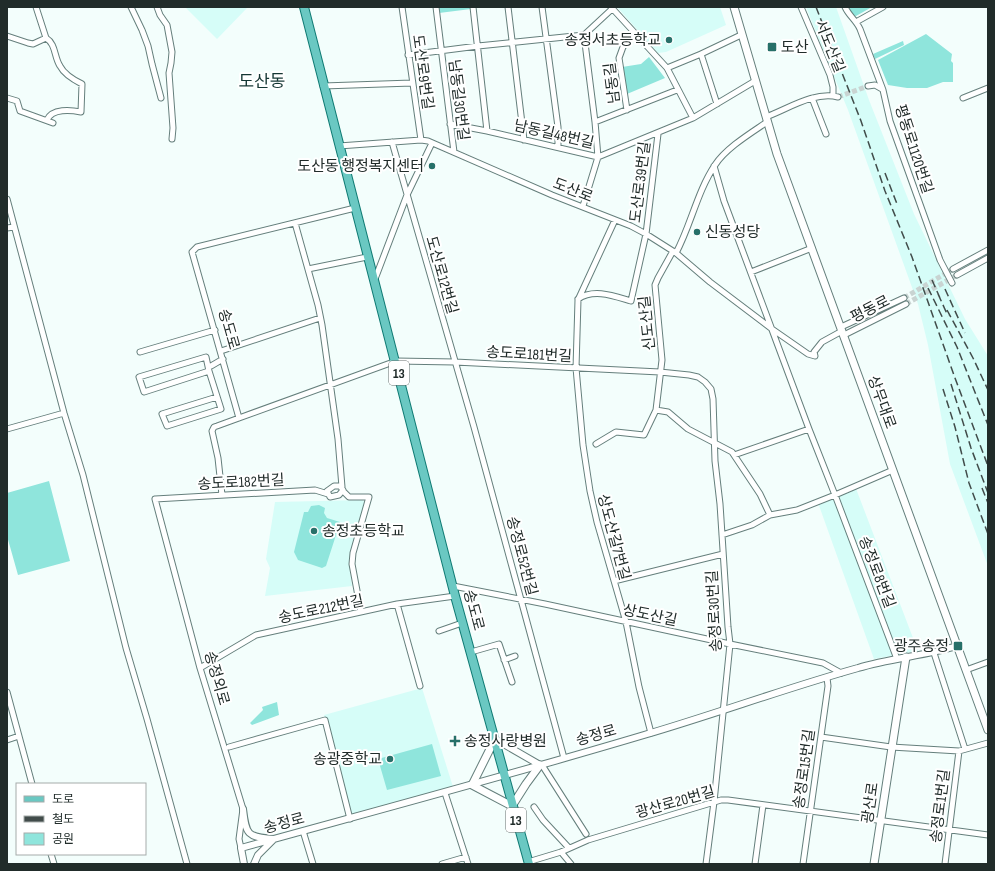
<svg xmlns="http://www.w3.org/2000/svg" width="995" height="871" viewBox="0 0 995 871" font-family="'Sofia Sans Condensed','Noto Sans KR',sans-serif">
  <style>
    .built { fill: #d6fdf8 }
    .green { fill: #8fe5dc }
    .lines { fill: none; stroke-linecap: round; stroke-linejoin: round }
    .minor-tunnel { stroke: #c9d4d2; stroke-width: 5; stroke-dasharray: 5 2.5; stroke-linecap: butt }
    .minor-casing { stroke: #657f7c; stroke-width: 7 }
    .tertiary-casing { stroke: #657f7c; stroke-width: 8 }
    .secondary-casing { stroke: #657f7c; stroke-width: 9 }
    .primary-casing { stroke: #0f7a73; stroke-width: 10 }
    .minor { stroke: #fff; stroke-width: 5 }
    .tertiary { stroke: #fff; stroke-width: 6 }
    .secondary { stroke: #fff; stroke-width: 7 }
    .primary { stroke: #6ac8c2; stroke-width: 8 }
    .rail { stroke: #414c4a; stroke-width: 1.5; stroke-dasharray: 8 4; stroke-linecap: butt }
    .poi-dot { fill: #277069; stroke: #fff; stroke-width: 1.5 }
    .labels { text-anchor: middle; stroke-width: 4; stroke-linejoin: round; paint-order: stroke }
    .shield { fill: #fff; stroke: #646b6a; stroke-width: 1 }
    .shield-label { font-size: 14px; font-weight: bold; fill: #212c2a }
    .poi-label { font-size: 15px; fill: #212c2a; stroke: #fff; text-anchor: end }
    .street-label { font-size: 15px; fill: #212c2a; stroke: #fff }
    .quarter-label { font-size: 17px; fill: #143633; stroke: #fff }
  </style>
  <rect width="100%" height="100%" fill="#f3fefc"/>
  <path class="built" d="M185,7H248L217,39Z
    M617,7H720L726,25L666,52L658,53Z
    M806,7H836L869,100L914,214L965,319L988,356V566L950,464L928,345L918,304L848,110L830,67Z
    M855,486L918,651L874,659L817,500Z
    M362,500L365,502L349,561L352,586L265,596L270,568L266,559L275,502Z
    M422,688L454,790L350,819L324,715Z"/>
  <path class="green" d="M438,7H470L471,9L439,13Z
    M849,7H872L856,16L851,15Z
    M926,34L952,54L951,61L953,63V82H943L927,88H907L888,85L878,60Z
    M903,41L904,45L875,59L873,54Z
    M649,57L665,78L627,94L622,67L641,64Z
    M49,481L70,561L18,575L7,536V493Z
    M319,505L325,508L324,513L327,518L340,522L336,531L337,532L326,566L322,568L298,560L294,552L304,512H308L311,506Z
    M277,702L279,715L252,725L250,723L263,710L262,707Z
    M432,744L441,776L387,790L378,759Z"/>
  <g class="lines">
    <path class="minor-tunnel" d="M838,97L868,86
      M904,298L953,269
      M906,304L957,275"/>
    <defs>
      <path id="minor" d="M36,7L46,38
        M131,7L142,30L148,46L152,64L161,98
        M157,7L160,15L167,25L172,52L171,63L169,73L173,128L172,139
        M402,7L421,140
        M436,7L454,152
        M473,7L487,131
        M508,7L524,140
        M542,7L558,127V147
        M611,7L667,68L693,118
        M801,7L830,75L833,87V95
        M845,7C849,16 856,20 860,29L883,90L890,121L921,207L940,260L952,283
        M856,22L883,7
        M584,35L612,9
        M7,36L28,43L33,44L46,38C56,44 54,57 60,66C64,74 74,80 82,84L81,112C71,110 52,108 47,120
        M408,55L478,46L584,35L595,122L598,157L583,206
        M667,68L701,54
        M323,86L412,83
        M868,86L875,85L882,89
        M7,98L17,101L20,111L53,123
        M812,98L826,134
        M963,98L988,88
        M717,104L701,54L741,35
        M627,110L619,58L623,47L634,34
        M766,117C788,109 814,91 838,97
        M595,122L677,90
        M450,124L487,131L598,157L693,118L755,81
        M392,142L474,427L564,758
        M339,146L421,140L428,141L552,195L631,226L646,234L676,253L710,282L772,329L808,354L815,356L814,352L822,342L842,331
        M714,166L724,201L809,429L835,495L893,470
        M7,199L64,413L83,475L126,648L147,719L187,864
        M355,208L197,247L192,252L239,418L396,361L455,362L660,372L689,375L698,377L705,382L711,389L713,399L715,461L720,504L728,627L730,644L714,802L706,864
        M615,220L578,300L576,368L583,445L590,491L597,522L626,622L639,687L651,733
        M295,223L318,305L322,325L338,439L342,487
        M7,228L14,227
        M676,253C691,225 697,192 715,165C726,148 751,133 767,122
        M308,269L367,257
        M953,269L988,250
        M751,272L812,248
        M957,275L988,258
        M375,279L407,195L432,143
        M578,299C594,288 614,296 631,301L646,234L658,134
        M841,327L904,298
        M844,335L906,304
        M221,351L320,318
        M140,352L215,330
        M206,357L209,371L144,392L139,377Z
        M208,366H211L223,359
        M209,371L221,409L167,426L162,414L217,397
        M656,410L668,412L688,429L732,452L760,494L770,515L797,510L835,495L897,659
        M7,429L64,413
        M596,444L616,432L644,435L656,410L662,360L655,285L658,278L673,251
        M734,455L809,429
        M334,486H340L343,490L339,495L330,497L327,491Z
        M343,491L349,497H369L353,553L352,564L361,612
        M222,495L218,458L212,431L214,427L217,426L239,418
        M722,535L752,525L770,515
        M614,581L723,554
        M453,586L545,604L730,644L823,663L841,673
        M397,604L420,686
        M439,631L462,623
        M471,652L499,644L512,682
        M934,653L965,749
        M504,660L515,656
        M200,668L256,635L397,604L455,596
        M966,670L988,662
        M7,692L32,784
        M821,737L891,747L959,751L988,743
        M7,740L19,736
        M229,747L325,720L350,819
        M542,765L586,834
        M445,793L468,864
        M534,807L543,820L569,848
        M303,831L313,864
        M241,848L239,839L243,809L200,668L155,499L315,490L328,494
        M561,852L571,864
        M51,854L54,864
        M528,862L561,852L588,840L721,800H728L988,835
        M442,864L466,857
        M755,864L763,805
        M803,864L828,686L827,678
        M945,864L959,751"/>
      <path id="tertiary" d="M495,739L540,765
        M243,809C246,835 247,837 274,839L258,855L254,864
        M244,864L241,848C375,811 510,775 644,735C716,714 786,688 858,668C891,658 924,656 957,646"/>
      <path id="secondary" d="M734,7L777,154L988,730
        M495,739L472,785L512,806L526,784L540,765
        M874,864L906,657"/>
      <path id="primary" d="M304,7L455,596L529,864"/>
    </defs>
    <use href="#minor" class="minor-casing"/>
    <use href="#tertiary" class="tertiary-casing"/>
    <use href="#secondary" class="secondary-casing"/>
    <use href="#primary" class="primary-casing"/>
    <use href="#minor" class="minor"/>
    <use href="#tertiary" class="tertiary"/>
    <use href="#secondary" class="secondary"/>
    <use href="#primary" class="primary"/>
    <path class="rail" d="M816,7L861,121L885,191L912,257L955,378L988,466
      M885,173L897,204
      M932,280L940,298
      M928,288L957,347L988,425
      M945,289L965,333
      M938,294L948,316
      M947,310L973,358L988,390
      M951,384L971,448L988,493
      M943,389L955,427L969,483L988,534
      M982,488L988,503"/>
  </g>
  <g class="poi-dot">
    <circle cx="669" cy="40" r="4"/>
    <rect x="767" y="42" width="10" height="10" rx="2"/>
    <circle cx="432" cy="166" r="4"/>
    <circle cx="697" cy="232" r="4"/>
    <circle cx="314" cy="531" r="4"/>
    <rect x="953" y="641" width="10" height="10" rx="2"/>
    <path d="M453 735h4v4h4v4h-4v4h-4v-4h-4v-4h4z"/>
    <circle cx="390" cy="759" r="4"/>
  </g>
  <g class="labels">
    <g class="shield">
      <rect x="389" y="361" width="20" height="24" rx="3"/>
      <rect x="506" y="808" width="20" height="24" rx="3"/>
    </g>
    <g class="shield-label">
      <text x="399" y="378">13</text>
      <text x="516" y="825">13</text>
    </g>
    <g class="poi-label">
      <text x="661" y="45">송정서초등학교</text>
      <text x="781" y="52" text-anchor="start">도산</text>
      <text x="424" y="171">도산동 행정복지센터</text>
      <text x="705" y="237" text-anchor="start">신동성당</text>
      <text x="322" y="536" text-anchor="start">송정초등학교</text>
      <text x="949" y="651">광주송정</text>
      <text x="464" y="746" text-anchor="start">송정사랑병원</text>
      <text x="382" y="764">송광중학교</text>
    </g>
    <g class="street-label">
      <text transform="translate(830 46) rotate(68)" y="5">서도산길</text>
      <text transform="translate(423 72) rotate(82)" y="5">도산로9번길</text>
      <text transform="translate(612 83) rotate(-97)" y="5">남동길</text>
      <text transform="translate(459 100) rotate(83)" y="5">남동길30번길</text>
      <text transform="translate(554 134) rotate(13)" y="5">남동길48번길</text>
      <text transform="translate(914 149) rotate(72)" y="5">평동로1120번길</text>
      <text transform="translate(640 182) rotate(-83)" y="5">도산로39번길</text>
      <text transform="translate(573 190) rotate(21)" y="5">도산로</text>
      <text transform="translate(442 275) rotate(74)" y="5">도산로12번길</text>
      <text transform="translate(870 309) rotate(-27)" y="5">평동로</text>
      <text transform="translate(647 323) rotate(-96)" y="5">신도산길</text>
      <text transform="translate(229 329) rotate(74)" y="5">송도로</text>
      <text transform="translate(529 354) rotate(3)" y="5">송도로181번길</text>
      <text transform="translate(882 402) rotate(70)" y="5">상무대로</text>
      <text transform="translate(241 482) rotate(-3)" y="5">송도로182번길</text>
      <text transform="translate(614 537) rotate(75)" y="5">상도산길7번길</text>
      <text transform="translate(522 556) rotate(75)" y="5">송정로52번길</text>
      <text transform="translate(877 572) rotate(69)" y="5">송정로8번길</text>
      <text transform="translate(321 609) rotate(-12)" y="5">송도로212번길</text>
      <text transform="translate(474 610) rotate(75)" y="5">송도로</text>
      <text transform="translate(714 611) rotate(-93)" y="5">송정로30번길</text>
      <text transform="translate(650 615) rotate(12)" y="5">상도산길</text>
      <text transform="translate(217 678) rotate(74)" y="5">송정외로</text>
      <text transform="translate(596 735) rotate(-16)" y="5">송정로</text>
      <text transform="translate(804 769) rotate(-82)" y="5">송정로15번길</text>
      <text transform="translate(675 802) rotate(-16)" y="5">광산로20번길</text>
      <text transform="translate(870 803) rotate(-82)" y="5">광산로</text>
      <text transform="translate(940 806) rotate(-83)" y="5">송정로1번길</text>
      <text transform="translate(284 823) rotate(-15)" y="5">송정로</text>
    </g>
    <g class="quarter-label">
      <text x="262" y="87">도산동</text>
    </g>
  </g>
  <rect width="995" height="871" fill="none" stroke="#212c2a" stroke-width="16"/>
  <rect x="16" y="783" width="130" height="72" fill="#ffffff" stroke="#a6abaa"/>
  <rect x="24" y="796" width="20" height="6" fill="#6ac8c2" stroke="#a6abaa"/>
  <text x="52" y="803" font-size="12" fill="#212c2a">도로</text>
  <rect x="24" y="816" width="20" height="6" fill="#414c4a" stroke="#a6abaa"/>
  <text x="52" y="823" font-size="12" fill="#212c2a">철도</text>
  <rect x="24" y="833" width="20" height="12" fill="#8fe5dc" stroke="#a6abaa"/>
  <text x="52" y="843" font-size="12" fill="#212c2a">공원</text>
</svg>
